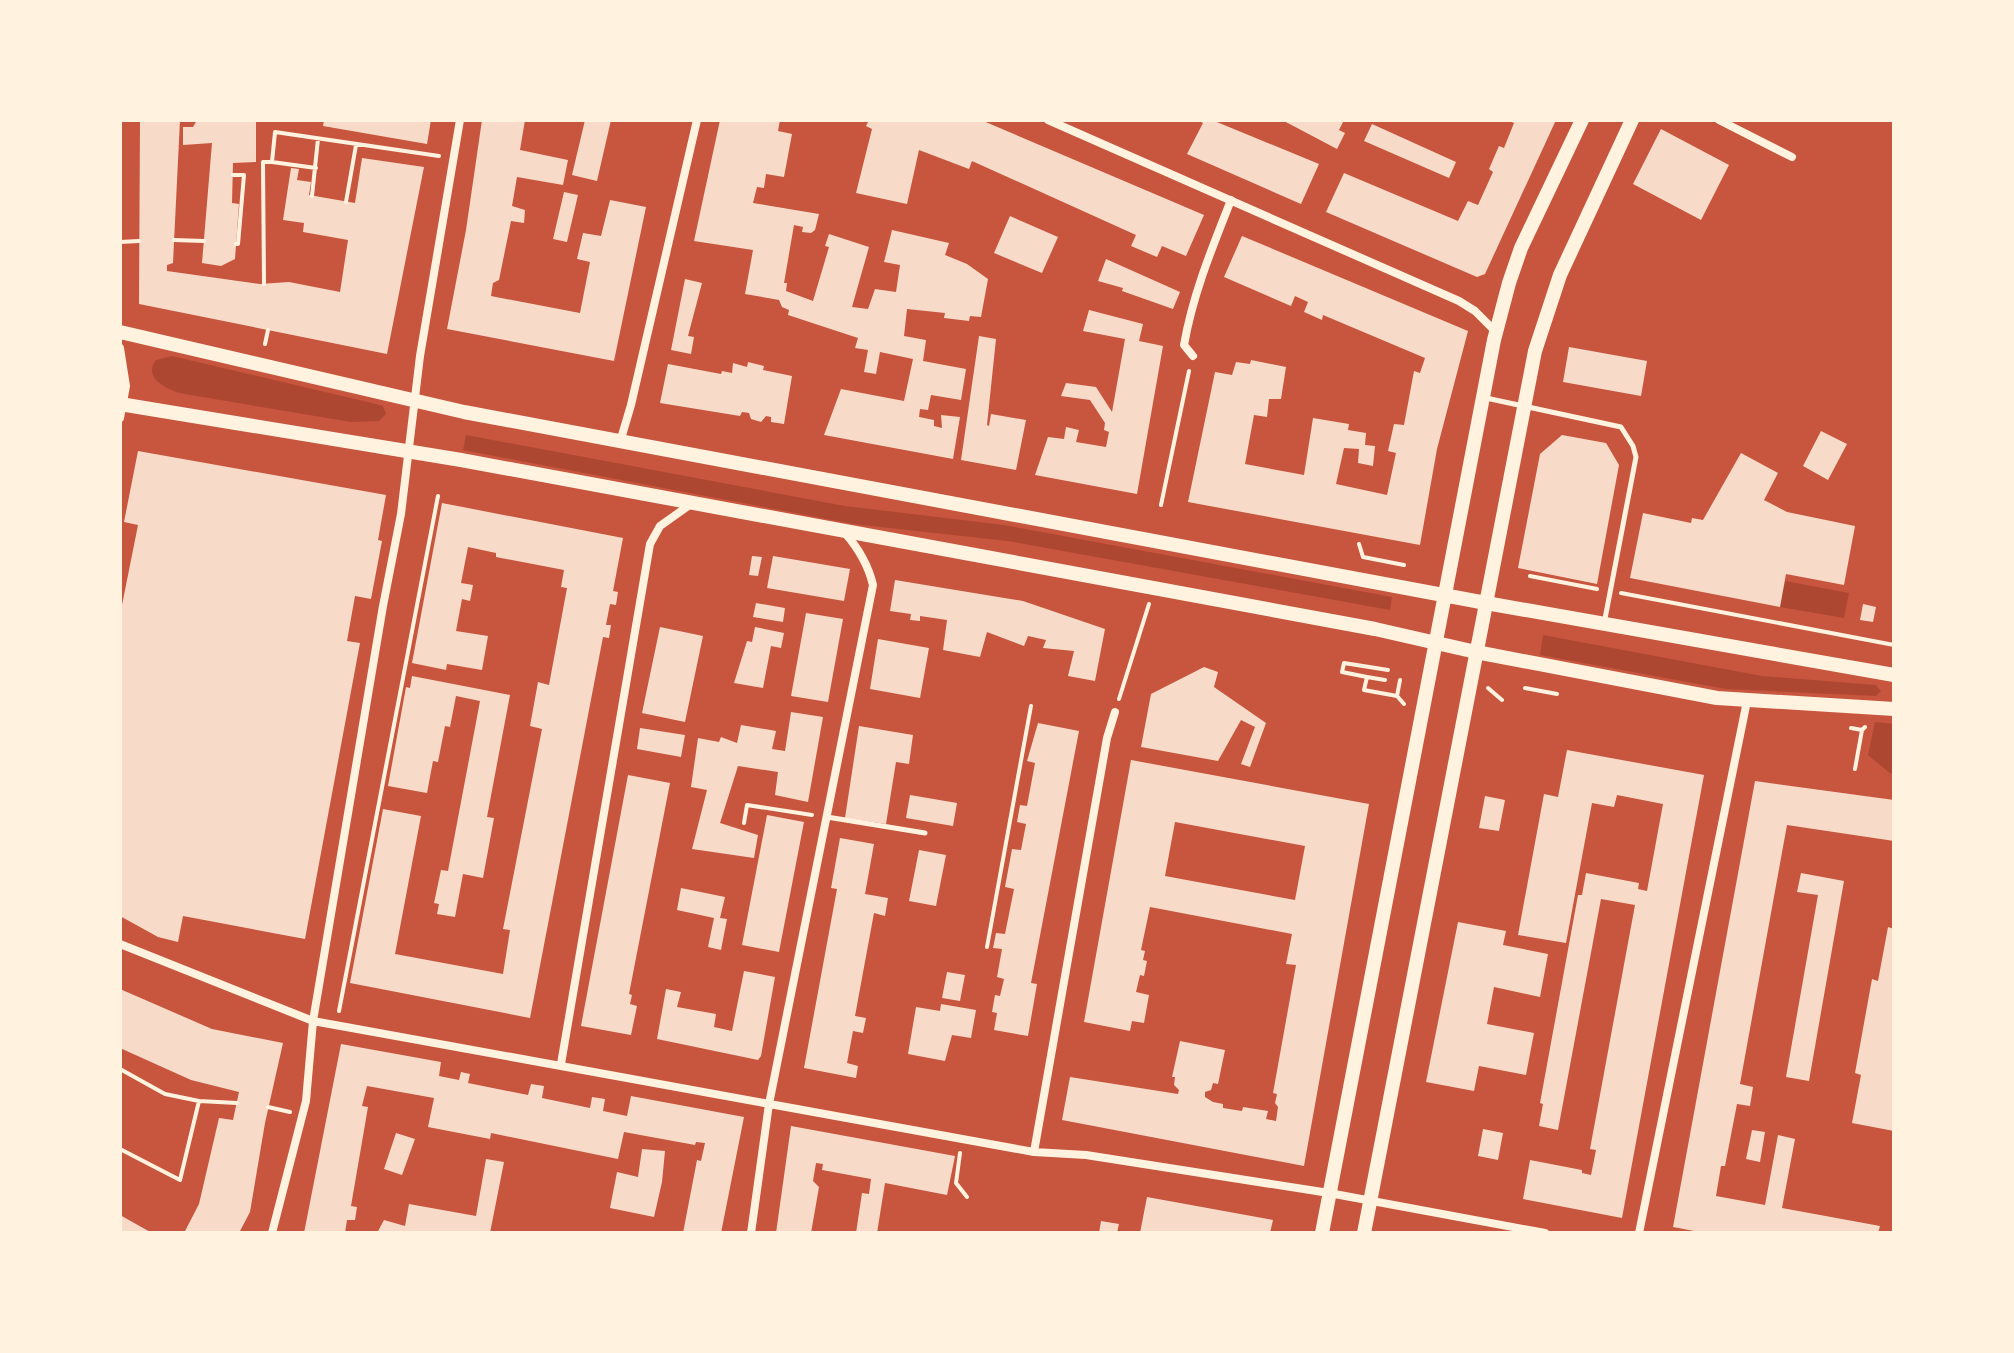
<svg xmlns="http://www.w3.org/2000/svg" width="2014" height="1353" viewBox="0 0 2014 1353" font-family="'PT Sans',sans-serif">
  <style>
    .green { fill: #ae4732 }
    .building { fill: #f7dbc8; fill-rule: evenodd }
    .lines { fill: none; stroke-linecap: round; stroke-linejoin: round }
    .path { stroke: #fff3e0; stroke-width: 4 }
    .service { stroke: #fff3e0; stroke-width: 5 }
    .minor { stroke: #fff3e0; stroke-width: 8 }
    .secondary { stroke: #fff3e0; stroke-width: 14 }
    .primary { stroke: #fff3e0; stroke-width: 14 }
  </style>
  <rect width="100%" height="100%" fill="#c8553d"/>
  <path class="green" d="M172,356L376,404L383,406L386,414L379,421L351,422L179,393C164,388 143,377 156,360Z
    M466,435L845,506L1004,525L1392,597L1390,610L1008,541L853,524L463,450Z
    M1785,581L1849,593L1844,618L1780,607Z
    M1543,635L1762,676L1876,685L1881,691L1876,696L1726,689L1540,655Z
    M1875,722L1894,724V770L1891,774L1868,755Z"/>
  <path class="building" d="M140,120H180L173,263L167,265V271L260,284L289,282L340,292L348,240L303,232L304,223L283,220L291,168L299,169L297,180L311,182L309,195L355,203L362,158L424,167L387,354L139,304Z
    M197,120H256V162L233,163L232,203L239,204L235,259L221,266L202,263L212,143L183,145V127H193Z
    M324,120H431L427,144L323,126Z
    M482,120H525L520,150L568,160L563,185L517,177L512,206L525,210L524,223L511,221L499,280L493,283L491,296L580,313L590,262L577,259L583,233L601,236L610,200L646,207L614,361L447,329L466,230Z
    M585,120H611L597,181L572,175Z
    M720,120H780L778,131L792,134L784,177L766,174L764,188L757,187L753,203L819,214L815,230L811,233L802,232L803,227L794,225L784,283H787L786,291L813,301L829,247L825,246L829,234L869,247L852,307L868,309L875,289L896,292L900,265L884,262L892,230L949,243L945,255L967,264L988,279L981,317L970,316L969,321L944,318L945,313L907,309L904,336L926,340L923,361L966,369L961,400L931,395L928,410L920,409L919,417L934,420V426L942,428L941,415L960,417L953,459L824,435L841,389L904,401L913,359L880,352L876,374L864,372L868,350L855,348L858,338L788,315L789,310L782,307L779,300L745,294L753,250L694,241Z
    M869,120H981L1204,215L1186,256L1162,246L1157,257L1131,246L1136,235L972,161L969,169L919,150L907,204L856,193L872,129L866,126Z
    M1197,120H1212L1319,164L1301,204L1187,154L1203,123Z
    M1282,120H1344L1339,130L1345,133L1337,149Z
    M1508,120H1556L1485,274L1477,277L1326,212L1344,173L1458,221L1468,201L1478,205L1493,172L1489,169L1499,146L1504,148L1514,123Z
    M1372,124L1456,162L1449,178L1364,141Z
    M1661,129L1729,165L1701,220L1633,184Z
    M564,192L578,195L567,242L553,239Z
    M1010,216L1058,237L1042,273L994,253Z
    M1242,236L1468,331L1437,449L1420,545L1188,502L1215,372L1232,375L1236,362L1250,364L1251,360L1286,367L1281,399H1269L1267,417L1254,415L1245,464L1304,475L1313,418L1349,424L1348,430L1366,433L1365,445L1375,446L1373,466L1358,463L1359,449L1344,448L1336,484L1387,495L1396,453L1388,451L1394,424L1404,425L1414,371L1420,373L1425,358L1323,315L1322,320L1304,312L1308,302L1295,296L1291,306L1224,277Z
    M1106,259L1180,292L1173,309L1122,291L1123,288L1098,281Z
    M685,279L702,283L688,336L694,337L691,354L671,350Z
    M1089,310L1143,324L1139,341L1163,346L1137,494L1035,475L1048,437L1064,439L1066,427L1079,430L1076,442L1106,447L1109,432L1104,430L1105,423L1090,400L1061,396L1066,383L1096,387L1112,412L1125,339L1083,331Z
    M979,336L996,339L987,425L989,426L991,414L1026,420L1016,470L961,460Z
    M1569,347L1647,361L1641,396L1563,382Z
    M748,362L764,366L763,370L792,376L784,424L771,422V417L766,416L761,422L751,419L749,413L742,412L740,416L660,403L668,364L721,374L722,371L732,373L733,363L747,367Z
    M1821,431L1847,444L1828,480L1803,466Z
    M1562,435L1606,443L1619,465L1597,584L1518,568L1540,454Z
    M138,451L386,495L378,540L382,541L371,599L355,596L347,641L360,643L305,939L183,916L178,942L158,937L120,916V615L138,525L124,522Z
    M1741,453L1778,473L1764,500L1787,512L1855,526L1844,585L1786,574L1780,607L1630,578L1643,513L1691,523L1692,518L1703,520Z
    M442,503L623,538L613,591L618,592L616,605L610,604L606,625H611L609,638L603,637L530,1018L350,983L383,809L421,816L395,954L503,974L510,930L503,929L542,729L530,726L538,682L549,685L567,588L561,587L564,570L496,557V553L468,547L461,583L473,585L470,601L462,599L456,631L488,636L482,670L447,664L446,670L412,663Z
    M752,556L762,557L758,576L749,575Z
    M773,556L850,569L844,601L767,588Z
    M895,580L1023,601L1105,629L1095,681L1068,676L1074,651L1043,648L1046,640L1028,636L1024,646L987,632L980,657L943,650L947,620L920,616V621L910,620L911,614L890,611Z
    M756,603L785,608L783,622L753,617Z
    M1863,604L1876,607L1873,622L1860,620Z
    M806,613L843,619L828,702L791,696Z
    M660,627L703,636L685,722L642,713Z
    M755,627L784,633L781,648L771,646L763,688L734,683L747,641L752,642Z
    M878,639L929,648L920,698L870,689Z
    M1204,667L1218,672L1214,687L1266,723L1250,767L1241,764L1255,727L1241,720L1218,761L1141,747L1151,694Z
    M412,676L510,695L487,817L494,818L483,878L463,874L455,917L437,914L439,904L434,903L441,870L448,871L480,701L456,696L450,727L445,726L438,762L433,761L427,793L388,786L406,687L410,688Z
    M791,712L823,717L808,802L775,795L778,772L738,766L720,823L758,835L754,858L692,849L707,790L691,787L698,738L719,742L721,737L737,743L741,725L776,731L772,749L785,751Z
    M1038,723L1079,731L1031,983L1037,984L1028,1036L994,1030L997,1013L992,1012L995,995L1000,996L1004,979L997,977L1002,949L993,948L996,933L1005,934L1014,889L1005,887L1012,849L1021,850L1026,824L1017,822L1020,805L1027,806L1035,763L1027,761Z
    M859,726L913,735L909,764L896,762L886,824L845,818Z
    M640,728L685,735L681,757L637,749Z
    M1567,750L1704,775L1622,1218L1523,1199L1530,1160L1582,1170V1173L1591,1175L1596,1150L1590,1149L1635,905L1601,899L1558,1130L1539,1126L1543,1104L1540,1103L1578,895H1582L1586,873L1639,883L1638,889L1647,891L1663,804L1617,795L1614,807L1592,803L1566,943L1518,935L1544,794L1558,797Z
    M1131,760L1369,804L1304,1166L1062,1120L1070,1077L1178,1094L1179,1090L1174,1085L1175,1077H1172L1180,1041L1225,1050L1218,1084L1213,1083L1211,1090L1205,1092V1097L1213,1102L1223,1104V1108L1242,1111L1243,1107L1268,1111L1266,1119L1276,1121L1278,1107L1275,1103L1277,1094L1273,1093L1296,965L1286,964L1292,934L1150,907L1141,950L1145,951L1143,960L1147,961L1144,976L1140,975L1136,992L1149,995L1144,1023L1132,1021L1130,1031L1084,1022ZM1175,822L1305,846L1295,900L1165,876Z
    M628,775L670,783L629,994L632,995L630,1004L637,1006L631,1035L581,1026Z
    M1755,781L1894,800V841L1787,825L1740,1084L1753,1087L1750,1106L1737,1104L1725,1166H1721L1716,1196L1765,1205L1778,1135L1795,1139L1782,1208L1880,1226L1878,1233H1705L1673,1227Z
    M910,795L957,803L953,826L906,818Z
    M1485,796L1505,800L1499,831L1479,828Z
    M767,815L804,822L779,952L742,945Z
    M840,838L874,844L865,894L888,898L885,916L874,913L855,1016L866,1018L863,1033L853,1031L847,1063L858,1066L856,1078L804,1068L837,889L831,888Z
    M919,850L946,855L936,906L909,901Z
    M1801,873L1844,881L1809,1081L1786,1077L1818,895L1797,892Z
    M681,888L725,897L720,918L727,919L721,950L708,947L714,918L677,910Z
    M1458,922L1506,931L1503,945L1548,954L1540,997L1494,987L1487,1024L1534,1033L1526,1075L1479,1066L1474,1091L1426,1082Z
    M1888,927L1894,929V1131L1852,1123L1861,1075L1855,1073L1872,979L1878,981Z
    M744,971L775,977L761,1056L758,1060L657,1039L666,989L681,992L677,1007L716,1014L714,1027L732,1031Z
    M947,972L965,975L960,1001L942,998Z
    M120,989L212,1029L283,1043L265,1123L250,1212L239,1233H184L199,1204L219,1118L233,1120L239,1092L191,1080L120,1048Z
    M941,1004L976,1010L971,1038L952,1035L945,1061L908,1054L916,1007L940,1011Z
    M341,1044L441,1062L439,1076L459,1080L461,1072L470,1074L468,1083L528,1095L531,1084L544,1086L542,1098L590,1108L592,1097L605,1099L603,1111L627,1116L631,1096L744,1117L721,1233H683L697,1160L701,1161L705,1143L696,1142L695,1145L624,1132L618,1159L491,1133L490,1139L428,1127L434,1098L367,1086L362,1106L368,1107L351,1206L357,1207L355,1220H347L345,1233H304Z
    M791,1126L955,1156L947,1195L885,1183L877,1233H856L862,1193L869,1194L871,1179L822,1170L823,1164L816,1163L813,1181L819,1187L811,1233H776Z
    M1483,1129L1503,1133L1498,1160L1478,1156Z
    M1752,1130L1765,1132L1760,1162L1746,1159Z
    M396,1133L415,1139L402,1175L384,1169Z
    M642,1149L665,1151L662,1182L654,1217L610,1208L617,1172L638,1177Z
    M486,1159L504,1162L490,1233H377L384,1220L405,1226L409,1204L476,1216Z
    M1147,1197L1273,1220L1270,1233H1140Z
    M120,1215L152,1233H120Z
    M1101,1221L1119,1224L1117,1233H1099Z"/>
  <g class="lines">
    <path class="path" d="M272,162L316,168
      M233,175H244L238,244H236
      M312,196L318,139
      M346,202L356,145
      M174,240L204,241
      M120,242L139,241
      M264,284L263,162H272L275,132L439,156
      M265,344L268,330
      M1161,505L1189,371
      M1359,544L1363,557L1404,565
      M1530,576L1597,589
      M1621,593L1894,645
      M1367,677L1342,672L1344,663L1388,670
      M1385,680L1367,677L1364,690L1397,696L1404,704
      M1488,688L1502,700
      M1525,688L1557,694
      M1397,696L1400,680
      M1119,699L1149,604
      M1851,728L1862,730
      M1855,769L1862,730L1865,727
      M744,823L747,805L812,815
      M987,947L1031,706
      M339,1011L438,496
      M120,1069L165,1094L199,1101L237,1103
      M268,1107L290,1112
      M120,1149L180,1180L199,1101
      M960,1153L956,1183L967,1197"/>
    <path class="service" d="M1486,398L1621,427L1633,446L1636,457L1604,624
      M827,817L925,833"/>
    <path class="minor" d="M1048,120L1459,301L1475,311L1496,332
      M1719,120L1792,157
      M120,348L126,386L120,418
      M1193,356L1184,345C1193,294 1212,248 1231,200
      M620,442L631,405L697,120
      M120,944L313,1021L1034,1152L1086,1155L1329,1193L1545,1233
      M561,1064L650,544L660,526L691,504
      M1034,1152L1107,738L1115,712
      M272,1233L306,1101L313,1021L383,606L401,514L420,356L460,120
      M751,1233L769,1104L873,585C868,564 859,549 845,533
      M1639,1233L1747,701"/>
    <path class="secondary" d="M1486,603L1894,675
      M1476,652L1717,698L1894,709"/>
    <path class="primary" d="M120,332L464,412L1486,603
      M120,404L461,460L1375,629L1476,652
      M1322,1233L1494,340L1509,283L1521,248L1582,120
      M1364,1233L1535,351L1560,275L1632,120"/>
  </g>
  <rect width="2014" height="1353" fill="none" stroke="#fff3e0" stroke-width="244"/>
</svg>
